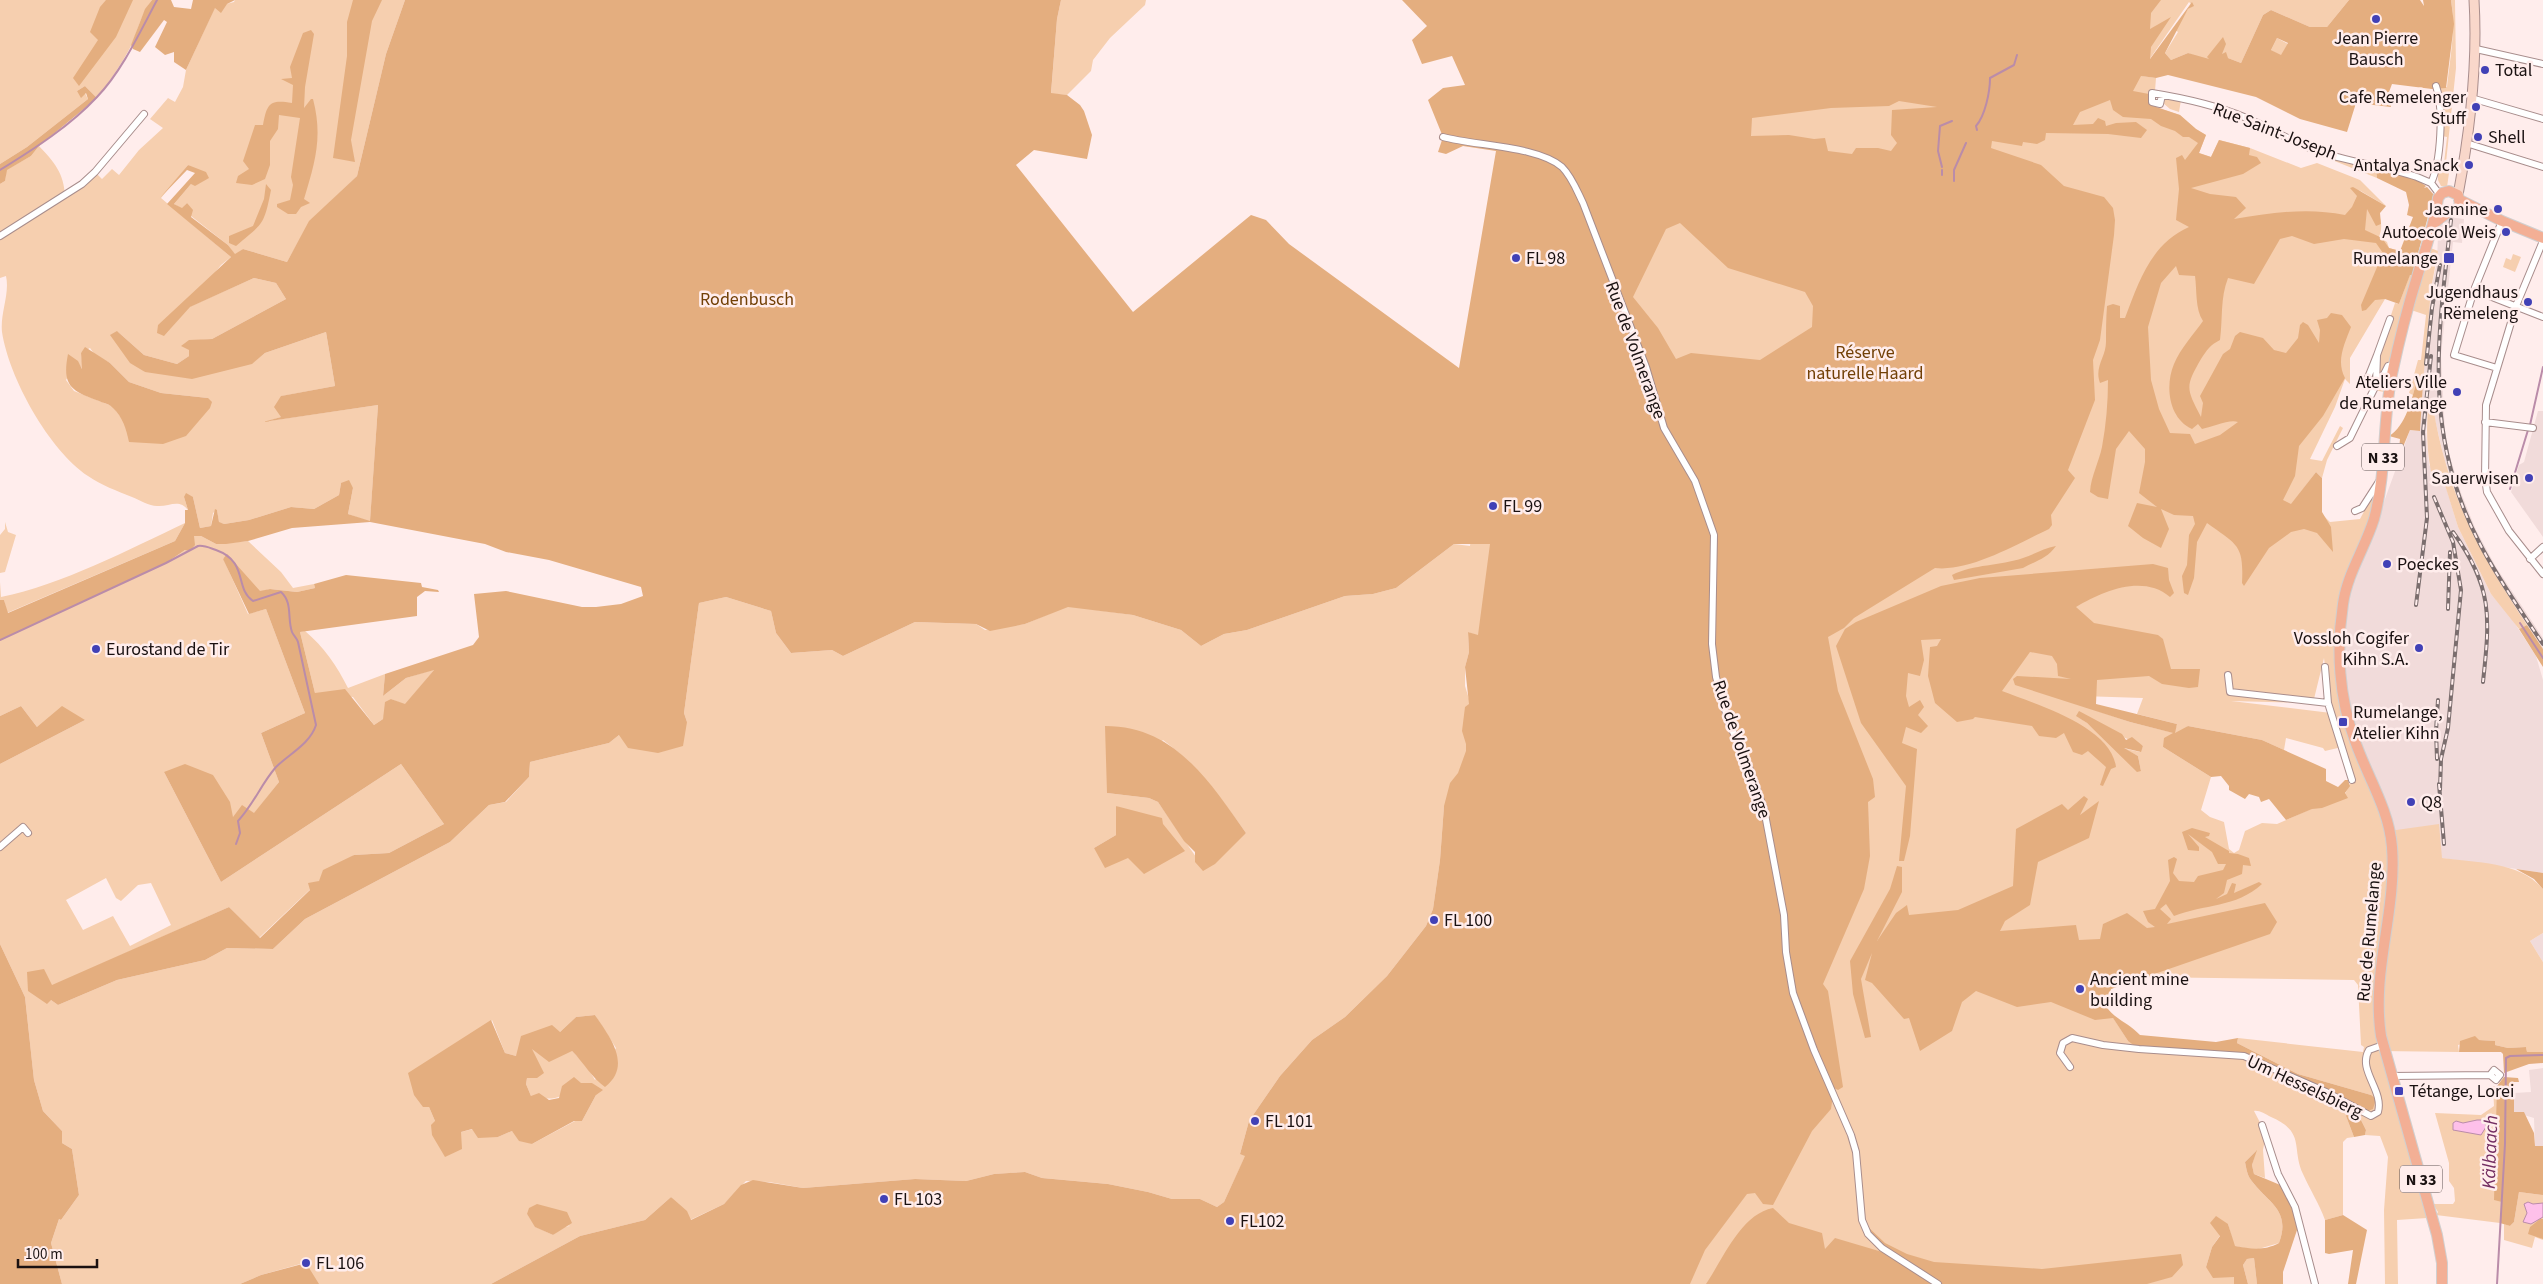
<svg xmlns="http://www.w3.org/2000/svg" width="2543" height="1284" viewBox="0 0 2543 1284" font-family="'Source Sans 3',sans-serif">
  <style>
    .built { fill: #f1dbda }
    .green { fill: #f6cfaf; fill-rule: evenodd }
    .forest { fill: #e4ae7f; fill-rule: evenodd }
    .water { fill: #fec0ea; stroke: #ba8ca9 }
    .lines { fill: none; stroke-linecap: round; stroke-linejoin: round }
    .stream { stroke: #ba8ca9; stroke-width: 2 }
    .minor-casing { stroke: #a88d8c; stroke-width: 8 }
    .secondary-casing { stroke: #a88d8c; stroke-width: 11 }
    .primary-casing { stroke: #d1cfcf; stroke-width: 12 }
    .minor { stroke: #fff; stroke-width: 6 }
    .secondary { stroke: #f9d7ca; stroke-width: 9 }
    .primary { stroke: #f3af95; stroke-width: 10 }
    .rail-casing { stroke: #7b6e6e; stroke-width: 4 }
    .rail { stroke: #ffedec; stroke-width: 2; stroke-dasharray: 5.5; stroke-linecap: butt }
    .poi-dot { fill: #4141b6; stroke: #ffedec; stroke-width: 2 }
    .labels { text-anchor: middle; stroke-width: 5; stroke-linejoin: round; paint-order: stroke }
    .shield { fill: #ffedec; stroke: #5f5353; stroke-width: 1 }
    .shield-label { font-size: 16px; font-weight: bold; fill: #1a1111 }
    .poi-label { font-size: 18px; fill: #1a1111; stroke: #ffedec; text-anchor: start }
    .street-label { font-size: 18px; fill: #1a1111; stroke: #ffedec }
    .park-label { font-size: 18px; fill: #724006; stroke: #ffedec }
    .water-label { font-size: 19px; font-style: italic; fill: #742e62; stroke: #ffedec }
  </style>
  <rect width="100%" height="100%" fill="#ffedec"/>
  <path class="built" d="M2448,217L2464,219L2462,243L2453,242L2441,355L2445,433L2450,457L2461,493L2476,530L2496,567L2543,638V649L2491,570L2465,520L2444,458L2432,407H2428L2426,431L2429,465L2445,484L2458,527L2491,594L2510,616L2536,656L2543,680V873L2442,858L2389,831L2342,687L2343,603L2377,521L2410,430L2420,431L2425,345L2431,289L2437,261L2438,235L2441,221Z
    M2538,411H2543V537L2511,492L2519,465L2524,462Z
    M2543,933V962L2530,941Z
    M2543,1068V1146H2535L2534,1118L2514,1112V1093L2531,1092L2529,1070Z"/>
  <path class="green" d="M0,0H152C141,14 138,30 131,46C121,65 110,81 97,98L85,86L77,91L85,93L88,99L27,147L0,164Z
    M235,0H405L386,54L357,176L310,221L287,262L243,249L235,255L228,245L191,216L187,203L182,209L174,204L191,184L208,178L188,165L161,198L231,257L221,265L164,336L189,307L254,278L276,283L286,299L212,339L189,341V356L177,364L144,355L117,331L145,372L251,364L265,353L326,332L335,386L282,396L281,417L268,421L378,405L370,522L348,514L353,488L341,483L339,495L314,509L291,507L249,520L224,524L219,523L217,510L213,513L211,526L200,528L193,497H184L188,510C179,498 169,507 157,506C149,506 140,500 132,497C117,491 101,485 88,476C49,450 9,378 2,332C0,313 10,294 6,276L0,278V184L5,181L6,170L31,156L39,146C54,162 64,173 65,196L95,172L102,179L112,169L119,175L139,150L163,128L150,119L168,98L175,102L183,87L186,70L215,7L234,2ZM90,348L95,355L110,363L129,382L161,393L208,398L123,420L112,406L74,391L66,380L77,361L83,370L81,353Z
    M1061,0H1146L1145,5L1110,38L1093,60L1091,71L1067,95L1051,94L1057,19Z
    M1540,0H2349L2327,27H2310L2271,10L2263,15L2241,63L2228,58L2205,60L2188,53L2171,60L2165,53L2178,32L2175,30L2188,9L2193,6L2189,2L2149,60L2142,76L2156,78L2155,91L2149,95L2153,106L2180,115L2196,129L2206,135L2199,153L2211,157L2219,140L2250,148L2301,168L2317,163L2360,180L2386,206L2359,190C2372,204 2387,216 2379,237L2387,242L2389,248L2400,251L2385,299L2350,358V384L2345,379L2335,407L2310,459L2322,461L2340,426L2343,428L2327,460L2322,478L2316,472L2300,493L2330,522L2360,519L2376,489L2373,520L2346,588L2342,687L2389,831L2439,824L2442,858C2477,863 2519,861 2543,889V933L2530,941L2543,962V1052H2527L2526,1047L2508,1048L2495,1045L2494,1041L2479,1040L2458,1045L2459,1052L2380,1051L2427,1218L2397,1220L2398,1284H2385L2384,1210L2388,1157L2380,1136L2365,1135L2366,1130L2361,1120L2349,1108L2346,1116L2354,1137L2347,1138L2343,1142V1215L2325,1220C2319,1203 2310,1190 2303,1174C2291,1148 2306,1132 2271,1117C2265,1114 2259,1110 2254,1111L2266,1134L2263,1150L2265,1178L2254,1174L2252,1165L2256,1151L2245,1162C2246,1167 2247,1173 2249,1177C2265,1202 2292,1208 2279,1243L2255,1250L2234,1246L2228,1224L2212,1247L2206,1267L2234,1277V1284H602L1230,1220L1244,1159L1224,1202L1217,1207L1200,1199H1172L1148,1192L1108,1184L1042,1178L1025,1172L994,1174L966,1181L915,1179L803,1188L769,1182L746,1181L724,1204L690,1220L671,1197L645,1220L580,1236L491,1284H268L304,1263L261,1275L240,1284H62L51,1243L59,1219L61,1220L79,1195L72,1149L62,1143V1131L43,1111L34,1080L25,997L0,944V764L85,720L37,727L21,706L0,716V640L166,563L185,550L194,536H201L216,544L248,541L281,572L293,588L314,584L315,588L297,592L270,589L260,592L234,564L235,563L223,558L248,614L266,609L305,713L261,733L279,782L254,814L233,817L164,772L221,882L401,764L444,824L389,853L354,855L319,881L259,938L229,907L52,986L51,1000L58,1005L117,980L205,960L227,948L273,949L305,919L450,842L489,805L506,802L529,777L530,762L609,743L619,735L687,722L684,713L699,603L726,597L771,611L776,633L791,653L832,650L843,656L915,622L976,624L985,630L1025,624L1068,606L1133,615L1181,630L1201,646L1224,634L1247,630L1345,596L1373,594L1396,588L1454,544L1470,546ZM1468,632L1478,636L1469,699L1465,686V667L1469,652ZM2324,658L2331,713L2231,701L2313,703ZM2050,695L2143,698L2137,714L2177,724L2174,733L2130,722ZM2077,716L2143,746L2140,752L2122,748L2138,756L2141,771L2087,723ZM2188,726L2262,740L2284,750L2286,738L2323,748L2325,751L2342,747L2351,780H2348L2351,782L2345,794L2277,824L2262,823L2245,831L2239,850L2234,853L2229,849L2224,822L2210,817L2201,810L2211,777L2163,747ZM1163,740C1197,765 1221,798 1246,833L1196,857L1158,802L1149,798L1107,793ZM1116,806H1117L1128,858L1094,848L1116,835ZM1444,806L1448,846L1434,920L1376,1001L1240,1154L1249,1121L1280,1076L1312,1040L1345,1017L1387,976L1426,926L1433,909L1440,860ZM106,878L116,898L121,901L138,885L151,883L171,925L130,946L113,916L83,930L66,900ZM2142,977L2354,980L2358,985L2361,1045L2364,1047L2363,1052L2238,1038L2237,1043L2298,1074L2371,1095L2333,1098L2244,1056L2128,1041L2105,1005L2111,989ZM595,1015L616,1048L595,1080L586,1065L572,1051L531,1048L526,1084L531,1096C570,1106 562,1084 592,1083L596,1095L582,1121H575L532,1144L512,1131L498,1137L473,1129L461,1132L435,1121L429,1107L492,1020L505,1053L516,1056L560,1032L576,1017ZM527,1214L570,1226L563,1227L553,1235L536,1227Z
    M2451,0H2455L2456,68L2445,172L2449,173L2447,187L2441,186L2438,180V172H2443L2447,137L2442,136L2440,88L2447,87C2450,58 2456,30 2451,0Z
    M2277,38L2288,44L2281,56L2271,50Z
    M2164,98L2181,100L2179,112L2170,109L2163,103Z
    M2333,158L2379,169L2376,170L2377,178L2332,160Z
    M2426,246L2438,251L2431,289L2423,383L2417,380L2413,395L2409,393L2418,360H2421L2426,315L2411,310Z
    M2513,254L2521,257L2515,272L2503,267L2506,258L2511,260Z
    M2410,274L2412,275L2384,392L2374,390L2376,385L2369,382L2395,303L2399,304Z
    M2428,407H2433C2448,496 2478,550 2527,625L2519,629L2491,594L2458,527L2445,485L2434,484C2427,458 2426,433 2428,407Z
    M5,522L8,532L16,535L5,572L0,573V535L5,529Z
    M185,523L175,541L7,613L4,600H0V582L1,597C61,585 130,549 185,523Z
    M305,631C324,647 337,666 348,688L385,674L383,696L406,678L435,669L405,705L391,699L383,719L374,725L353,697L315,693L300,632Z
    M2493,1086H2497L2502,1202L2500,1223L2436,1215L2438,1212L2433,1204H2453L2455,1201L2454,1188L2449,1181V1163L2435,1113L2481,1115L2494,1106Z
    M2519,1192L2543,1195V1240L2535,1237L2532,1248L2504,1240V1224L2510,1226L2514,1222Z
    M2254,1258L2257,1284H2248L2243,1265L2247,1259Z"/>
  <path class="forest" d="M106,0H133L116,37L79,86L73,78L98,40L90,32L100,7Z
    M152,0H171L174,7L191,9L193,0H235L227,4L221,13L215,8L186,70L174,62V52L165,55L155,47L167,22L164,20L140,52L133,49L131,45L145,9Z
    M353,0H382L372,21L351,140L355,162L333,158L347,56V22Z
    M405,0H1061L1057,19L1051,93L1067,95L1080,105L1084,111L1092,135L1087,159L1034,150L1016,165L1133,312L1251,215L1266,220L1289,244L1459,368L1496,151L1463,146L1446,154L1438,152L1443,137L1428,100L1443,88L1465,85L1452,56L1422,64L1412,40L1427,26L1402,0H2161L2151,13L2150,29L2171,17L2151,47L2150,59L2192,2L2194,6L2188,9L2165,53L2171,60L2188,53L2209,59L2207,57L2223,37L2226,44L2222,54L2226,52L2228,58L2241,63L2263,15L2271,10L2310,27H2327L2349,0H2420L2424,6L2423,0H2451L2454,24L2446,88L2432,89L2392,84L2389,92L2391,107L2356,103L2347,132L2300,119L2256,97L2168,75L2156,78L2141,76L2133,91L2149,94L2153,106L2180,115L2196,129L2206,135L2199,153L2211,157L2219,140L2250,148L2249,155L2257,157L2261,163L2243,174L2191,188L2210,194L2236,197L2246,208L2234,219C2271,213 2307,207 2345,215L2352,207L2357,196L2350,188L2353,187L2386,206L2380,213L2381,224L2376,226L2367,209L2365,230L2382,238L2389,248L2400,251L2413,217L2407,215L2409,205L2406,192L2377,178L2376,170C2390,167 2414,177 2426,186L2424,188L2427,187L2434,195L2412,275H2410L2399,304L2385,299L2375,300L2366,310L2362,311L2361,305L2383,253L2376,243L2344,239L2314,244L2292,236L2280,239L2254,284L2228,278C2220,299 2223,317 2220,340C2210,345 2207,350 2201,359C2185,387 2186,388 2201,417L2203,403L2200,396L2223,354L2230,349L2235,336L2240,332L2263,338L2274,350L2286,353L2298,338L2300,325L2303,322L2308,325L2319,343L2320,330L2317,320L2327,318L2331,313L2342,315L2351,327C2344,345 2336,361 2345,378L2323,416L2299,446L2295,476L2283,500L2291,504L2316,472L2322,478V512L2331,527L2333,552L2317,533L2304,529L2291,532L2269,548L2244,586L2242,583C2244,544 2237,545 2207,523L2197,542L2194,578L2188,595L2184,593L2182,576L2187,565L2189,535L2195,524L2193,516L2174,515L2161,509L2169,529L2161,548L2143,538L2128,526L2137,503L2157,507L2139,493L2145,462V449L2129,431L2116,449L2108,499L2098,497L2090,492C2091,476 2099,462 2102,447C2106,425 2108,403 2108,380L2100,383C2094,367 2106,357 2106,342C2106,330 2106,319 2107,306L2113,304L2120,306V318H2125C2139,281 2151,244 2189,227L2176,220L2179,189L2176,158L2182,155L2185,160L2198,143L2189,137H2183L2175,131L2161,126L2151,119L2123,117L2113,110L2110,100L2080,112L2073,125L2093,124L2098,118L2105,121L2106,126L2116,123L2136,122L2147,130L2141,138L2108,134L2046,133L2045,140L2037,144L2023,142L2022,146L1992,141L1991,148L2041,165L2064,186L2104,197L2113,208L2115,220L2114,235L2100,340L2093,360L2095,400L2068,470L2075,478L2051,515L2052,525L2049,529C2017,544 1970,572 1935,568L1854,618L1844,628L1828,637L1838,691L1873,779L1875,797L1868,802L1870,856L1864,889L1823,984L1828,991L1843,1087L1838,1090L1830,1086L1833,1095L1831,1109L1812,1131L1773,1205L1763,1204L1755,1193L1747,1194L1705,1250L1690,1284H491L580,1236L645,1220L671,1197L687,1211L691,1220L724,1204L741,1185L753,1180L803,1188L915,1179L966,1181L994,1174L1009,1173L1025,1172L1042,1178L1108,1184L1148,1192L1172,1199H1200L1217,1207L1224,1202L1245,1156L1240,1154L1249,1121L1280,1076L1312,1040L1345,1017L1387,976L1426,926L1433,909L1440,860L1444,806L1450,783L1458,773L1466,751V744L1462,731L1465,707L1469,704L1465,667L1469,652L1468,632L1478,635L1490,544H1454L1396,588L1373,594L1345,596L1247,630L1224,634L1201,646L1181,630L1133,615L1068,607L1025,624L990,631L976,624L915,622L843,656L832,650L791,653L776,633L771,611L726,597L699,603L684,713L687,722L683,746L658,753L628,748L619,735L609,743L530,762L529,777L505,802L489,805L450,842L305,919L273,949L227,948L205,960L117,980L58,1005L51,1000L47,1004L28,991L27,972L44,969L52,985L229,907L260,938L310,890L308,883L319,881L323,870L354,855L389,853L444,824L401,764L221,882L164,772L185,764L213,775L230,802L233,817L242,805L254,813L279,782L261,733L305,713L266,609L249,614L223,559L227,554L260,591L270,589L297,592L315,588L314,584L346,575L421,583L422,587L438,590L439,592L425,591L417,597V616L300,632L315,693L345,689L374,725L383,719L385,702L391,699L405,704L434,670L406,678L383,696L385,674L473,645L479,637L474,594L506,591L582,607H596L621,604L643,596L641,587L549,560L506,552L485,544L370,522L292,528L248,541L226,544H216L201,536H194L195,545L190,551L185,550L166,563L0,640V600H4L8,613L175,541L185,523V510H188L184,497L186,493L193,497L200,528L211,526L215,509L217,510L219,522L224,524L249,520L291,507L314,509L339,495L341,483L349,480L353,488L348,514L370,521L378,405L263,422L281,417L274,407L281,396L335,386L326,332L265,353L252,364L192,379L145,372L130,363L110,335L117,331L144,355L177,364L189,356V350L181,346L189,340L212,339L286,299L276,283L254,278L190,307L164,336L157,333L158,325L231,257L167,204L195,173L187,170L160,198L188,165L206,172L209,178L195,186L191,184L174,204L182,208L187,203L193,210L191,217L228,245L235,254L243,249L287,262L309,221L357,176L386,54ZM2277,38L2288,43L2281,55L2271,50ZM1899,101L1937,107L1892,110L1891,135L1897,143L1891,151L1878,148H1856L1852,154L1828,151L1825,138L1814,139L1789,135L1751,136L1752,118L1831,108L1889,106ZM1680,223L1728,268L1805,292L1813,306L1812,327L1760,360L1691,353L1676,359L1658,328L1633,297L1666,229ZM2176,266L2179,275L2195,276C2197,290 2195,309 2203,321C2194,334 2180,349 2174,364C2165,385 2168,418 2192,429L2198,424L2202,429C2213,427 2229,419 2238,422L2220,435L2195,444L2190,434L2170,433L2159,409L2151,380L2148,327L2161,283Z
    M311,30L314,34L305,87L304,108L311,99H313C323,137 315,163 304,199L310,203L301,207L296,214H288L277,207V204L290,200L293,185L291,177L300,118L279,115L278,129L270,141V165L265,179L252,185L236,183L238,176L249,169L243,161L255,125H263C267,104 269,99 292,103L293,85L281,79L292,78L290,67L303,33Z
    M85,86L97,98L39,146L31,156L7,170L5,181L0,184V164L27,147L88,99L86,93L81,98L77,91Z
    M266,184L271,190C264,226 263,223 236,246L229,243V236L253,226L264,199Z
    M85,347L110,363L129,382L161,393L208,398L212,402L210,408L186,436L163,444L129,442C126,428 123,418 113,408C110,404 103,403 99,401C70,391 62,385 68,354L78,361L82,369L81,353Z
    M2417,380L2423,383L2420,431L2410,430L2398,459L2400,439L2389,436C2406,426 2412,398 2417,380Z
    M2056,546C2047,559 2035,561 2023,568L1954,580L1952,575C1974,564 2000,566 2023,558C2035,554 2044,548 2056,546Z
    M2153,564L2168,568L2169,580L2174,593L2170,597C2143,574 2103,591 2076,607L2094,623L2158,635L2163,639L2171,669H2200L2198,687L2189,688L2162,684L2149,676L2097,680L2096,704L2177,724L2175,733L2188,726L2262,740L2326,769V781L2338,787L2345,780H2348L2350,786L2345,793L2348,798L2322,808L2312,809L2286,820L2269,799L2261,802L2259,797L2249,794L2245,799L2229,790V786L2221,776L2211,777L2163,747L2164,738L2173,733L2130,722L2015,685L2013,679L2017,676L2071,679L2058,676L2057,664L2052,656L2030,652L2002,691C2035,704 2111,726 2116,767L2111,769L2103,786L2100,785L2106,767L2088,751L2082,755L2073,752L2064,733L2056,738L2039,736L2032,726L1975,717L1973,719L1957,722L1935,703L1928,676L1930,647L1937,646L1941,639L1921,640L1924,660L1920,676L1908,673L1906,696L1909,707L1920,700L1924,707L1918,715L1928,726L1921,733L1906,727L1902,743L1917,749L1910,836L1904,861H1899L1906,786L1861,723L1836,646L1845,629L1856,622L1941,586L1980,578Z
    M2527,625L2543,649V667L2519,629Z
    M21,706L37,727L62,706L85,720L0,764V716Z
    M2079,711L2122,734L2126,740L2132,737L2143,746L2141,752L2124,748L2138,756L2141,771L2137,772L2087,723L2076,716Z
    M1105,726C1175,726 1209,781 1246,833L1215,864L1203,871L1195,862V852L1184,841L1158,802L1149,798L1107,793Z
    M2084,796L2088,799L2080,815L2099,801L2089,838L2038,862L2030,905L2005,921L2000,931L2076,925L2079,940L2100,939L2103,924L2127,913L2147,928L2155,927L2148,922L2143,911L2155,909L2170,881L2168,860L2174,857L2177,859L2173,873L2179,881L2194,882L2198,876L2223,870L2226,864H2218L2212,852L2188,834L2199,847V851L2188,850L2182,832L2192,828L2210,833L2209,836L2205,837L2229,851V853L2238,854L2249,858L2251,866L2243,865L2242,874L2227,880L2224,893L2216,899L2227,894L2232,883L2236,884L2234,893L2259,882L2262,884C2236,908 2204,904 2174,916L2166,904L2160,909L2171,919L2167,924L2265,903L2277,922L2270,934L2111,989L2105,1005C2115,1020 2128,1022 2140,1035L2216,1042L2238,1038L2237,1043L2298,1074L2371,1095L2376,1099L2373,1109L2368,1111L2333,1098V1103L2329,1106L2314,1091V1086L2244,1056L2139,1049L2128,1041L2113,1018L2095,1020L2051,1002L2017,1007L1976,991L1962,1002L1952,1031L1920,1051L1909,1018L1904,1019L1872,983L1865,980L1872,953L1861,979L1871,1037L1865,1038L1853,994L1850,961L1890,889L1897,866L1902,867V892L1877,941L1896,913L1907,905L1909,915L1958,910L2013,886L2016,829L2062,804L2068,810Z
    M1116,806L1162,818L1163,824L1185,851L1144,874L1128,858L1105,868L1094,848L1116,835Z
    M2516,869L2543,873V889L2534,879Z
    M0,944L25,997L34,1080L43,1111L62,1131V1143L72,1149L79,1195L61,1220L59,1219L51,1243L62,1284H0Z
    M595,1015C609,1036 633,1065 605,1087C592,1078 584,1063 572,1051L549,1062L532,1049L544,1073L537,1078H527L526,1084L531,1096L539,1093L549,1100L559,1098L562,1086L574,1077L581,1083H592L603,1090L596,1095L582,1121H574L532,1144L519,1141L512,1131L498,1137L478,1138L472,1129L461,1132L462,1149L445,1157L432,1135L431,1125L435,1121L429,1107H423L414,1095L408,1073L491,1020L505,1053L516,1056L521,1036L552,1025L560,1032L576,1017Z
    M2475,1036L2479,1040L2495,1041V1045L2508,1048L2526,1047L2527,1052H2543V1063L2529,1064L2504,1073L2503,1054L2501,1052H2459L2460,1041Z
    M2504,1077L2518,1078L2519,1082H2514V1112H2524L2534,1133L2535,1146H2543V1195L2519,1192L2514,1222L2510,1226L2500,1223L2502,1202L2494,1200L2497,1086Z
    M2349,1108L2361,1120L2366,1130L2365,1135L2354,1137L2346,1116Z
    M2257,1150L2252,1165L2254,1174L2285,1187L2299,1224L2283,1272V1284H2257L2254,1258L2247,1259L2243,1265L2248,1284H2234V1277L2213,1278L2206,1267L2212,1247L2220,1236L2210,1223L2216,1216L2228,1224L2235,1246C2251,1249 2264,1251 2279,1243C2292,1208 2265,1202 2249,1177C2247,1173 2246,1167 2245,1162Z
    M537,1204L567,1212L572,1223L553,1235L535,1227L527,1214L529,1208Z
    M1773,1208L1789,1223L1822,1233L1825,1249L1835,1238L1889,1254L1866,1225L1885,1243L1907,1254L1934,1262L2042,1269L2181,1254L2183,1265L2172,1277L2147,1284H1706C1723,1259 1741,1214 1773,1208Z
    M2343,1215L2367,1230L2356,1284H2348L2353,1250L2329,1254L2325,1253V1220Z
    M2540,1219H2543V1239L2528,1234L2530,1227Z
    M306,1263L319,1284H240L261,1275Z"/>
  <path class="water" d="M2477,1120H2484L2486,1127L2481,1135L2453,1130V1123L2456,1121L2463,1123Z
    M2528,1202L2533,1204L2543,1203V1217L2531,1224L2523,1222L2527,1213L2524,1204Z"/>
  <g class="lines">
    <path class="stream" d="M1977,130L1976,126C1985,116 1990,92 1990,78L2014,65L2017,55
      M1942,167L1938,151L1940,126L1952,121
      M0,170C34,149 70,126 97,97C122,71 140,32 157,0
      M1942,170V175
      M1954,181V170L1966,143
      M2530,425L2543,367
      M2510,489L2528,430
      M2520,623L2543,658
      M0,640L166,563L198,546C204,545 210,548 216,550C249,562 234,588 253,601L281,592C293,603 287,618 292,632C293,635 297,638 298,642L316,725C310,744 289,754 276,767C261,784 254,804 238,821L240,833L236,844
      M2497,1284L2505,1144L2506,1058L2510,1056L2543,1055"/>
    <defs>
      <path id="minor" d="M2476,49L2543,64
        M2162,95L2160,104L2152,102V93C2183,98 2215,105 2244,117C2269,127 2292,142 2317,151C2349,162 2384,166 2417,177L2431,183L2440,195
        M2471,98L2543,119
        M1443,137C1476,146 1538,146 1562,167C1572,177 1577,191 1583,203L1646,367L1664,428L1695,481L1714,535L1712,644L1716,677L1729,724L1745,756L1764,809L1784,915L1786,952L1793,993L1814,1050L1851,1135L1856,1152L1862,1220L1868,1234L1882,1248L1938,1284
        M2466,143L2543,167
        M2431,183C2441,162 2444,108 2436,86
        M0,236L82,184L95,172L144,114
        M2543,241L2516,306L2486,405L2485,478L2487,492L2509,531L2543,574
        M2474,290L2543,317
        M2377,355L2390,319
        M2497,368L2454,355L2474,290L2502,221
        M2367,380L2377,355L2376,385L2381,380L2388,366L2394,365
        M2485,422L2533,428
        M2337,446L2350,438L2376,385
        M2355,511L2362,508L2380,480
        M2530,559L2543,547
        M2325,667L2328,703L2352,780
        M2228,675L2230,692L2328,703
        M0,847L23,827L28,833
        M2070,1067L2060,1053L2063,1043L2072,1038L2103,1045L2139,1049L2244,1056L2326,1092L2371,1116L2378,1112C2384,1090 2357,1070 2369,1050L2383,1045
        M2392,1076L2490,1075L2496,1080L2500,1075L2494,1070L2490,1075
        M2262,1125L2278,1174L2295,1207L2315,1284"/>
      <path id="secondary" d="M2458,195C2470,131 2478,65 2474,0"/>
      <path id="primary" d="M2460,200L2502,221L2543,238
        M2433,224L2447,213L2461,209
        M2442,1284V1263L2437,1235L2381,1036C2371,971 2397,911 2392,847C2389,809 2367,776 2355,741C2339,698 2336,649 2343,604C2347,574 2365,548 2374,519C2387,472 2382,422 2392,374C2399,341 2407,309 2417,277C2424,252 2435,224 2438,198L2442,193L2449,191L2458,195L2460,204L2456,210"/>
    </defs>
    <use href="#minor" class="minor-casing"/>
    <use href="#secondary" class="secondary-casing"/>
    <use href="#primary" class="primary-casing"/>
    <use href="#minor" class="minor"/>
    <use href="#secondary" class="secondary"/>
    <use href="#primary" class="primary"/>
    <defs>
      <path id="rail" d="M2451,220C2438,337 2422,434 2480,544C2498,579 2521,611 2543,644
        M2426,364L2432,308L2440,265
        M2434,497L2453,542L2461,590L2448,728L2441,759L2440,790
        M2453,532C2493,587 2490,617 2483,682
        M2416,605L2427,518L2423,432L2431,356
        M2448,609L2450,552
        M2437,759L2436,731L2438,700
        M2439,784L2444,844"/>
    </defs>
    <use href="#rail" class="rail-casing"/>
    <use href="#rail" class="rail"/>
  </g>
  <g class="poi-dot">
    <circle cx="2376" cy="19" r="5"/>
    <circle cx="2485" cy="70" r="5"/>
    <circle cx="2476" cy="107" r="5"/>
    <circle cx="2478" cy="137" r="5"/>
    <circle cx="2469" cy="165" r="5"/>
    <circle cx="2498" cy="209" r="5"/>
    <circle cx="2506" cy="232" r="5"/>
    <circle cx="1516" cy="258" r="5"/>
    <rect x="2443" y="252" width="12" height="12" rx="2.5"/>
    <circle cx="2528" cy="302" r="5"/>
    <circle cx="2457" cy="392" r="5"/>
    <circle cx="2529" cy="478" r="5"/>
    <circle cx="1493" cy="506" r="5"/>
    <circle cx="2387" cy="564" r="5"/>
    <circle cx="2419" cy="648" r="5"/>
    <circle cx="96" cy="649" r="5"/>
    <rect x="2338" y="717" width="10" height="10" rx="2.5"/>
    <circle cx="2411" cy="802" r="5"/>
    <circle cx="1434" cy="920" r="5"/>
    <circle cx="2080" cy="989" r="5"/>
    <rect x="2394" y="1086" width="10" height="10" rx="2.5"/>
    <circle cx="1255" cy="1121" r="5"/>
    <circle cx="884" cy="1199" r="5"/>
    <circle cx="1230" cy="1221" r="5"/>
    <circle cx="306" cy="1263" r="5"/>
  </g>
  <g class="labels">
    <g class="shield">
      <rect x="2362" y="443.5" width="42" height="27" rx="4"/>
      <rect x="2400" y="1165.5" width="42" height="27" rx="4"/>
    </g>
    <g class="shield-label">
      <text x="2383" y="463">N 33</text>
      <text x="2421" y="1185">N 33</text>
    </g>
    <g class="poi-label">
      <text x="2376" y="44" text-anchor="middle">Jean Pierre<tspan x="2376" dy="21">Bausch</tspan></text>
      <text x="2495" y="76">Total</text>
      <text x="2466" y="103" text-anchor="end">Cafe Remelenger<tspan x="2466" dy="21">Stuff</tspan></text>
      <text x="2488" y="143">Shell</text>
      <text x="2459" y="171" text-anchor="end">Antalya Snack</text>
      <text x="2488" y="215" text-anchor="end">Jasmine</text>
      <text x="2496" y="238" text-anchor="end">Autoecole Weis</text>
      <text x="1526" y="264">FL 98</text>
      <text x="2438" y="264" text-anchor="end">Rumelange</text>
      <text x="2518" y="298" text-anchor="end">Jugendhaus<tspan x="2518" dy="21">Rëmeleng</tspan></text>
      <text x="2447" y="388" text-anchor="end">Ateliers Ville<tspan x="2447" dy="21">de Rumelange</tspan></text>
      <text x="2519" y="484" text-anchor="end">Sauerwisen</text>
      <text x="1503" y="512">FL 99</text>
      <text x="2397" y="570">Poeckes</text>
      <text x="2409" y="644" text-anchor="end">Vossloh Cogifer<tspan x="2409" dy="21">Kihn S.A.</tspan></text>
      <text x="106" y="655">Eurostand de Tir</text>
      <text x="2353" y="718">Rumelange,<tspan x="2353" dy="21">Atelier Kihn</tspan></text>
      <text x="2421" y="808">Q8</text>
      <text x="1444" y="926">FL 100</text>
      <text x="2090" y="985">Ancient mine<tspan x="2090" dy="21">building</tspan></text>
      <text x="2409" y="1097">Tétange, Lorei</text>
      <text x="1265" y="1127">FL 101</text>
      <text x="894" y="1205">FL 103</text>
      <text x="1240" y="1227">FL102</text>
      <text x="316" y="1269">FL 106</text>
    </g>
    <g class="street-label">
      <text transform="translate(2275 131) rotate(21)" y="6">Rue Saint-Joseph</text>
      <text transform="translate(1636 350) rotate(70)" y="6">Rue de Volmerange</text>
      <text transform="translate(1742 749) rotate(71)" y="6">Rue de Volmerange</text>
      <text transform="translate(2369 932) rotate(-85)" y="6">Rue de Rumelange</text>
      <text transform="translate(2305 1086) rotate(25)" y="6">Um Hesselsbierg</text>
    </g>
    <g class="park-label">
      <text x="747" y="305">Rodenbusch</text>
      <text x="1865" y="358">Réserve<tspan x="1865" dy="21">naturelle Haard</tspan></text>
    </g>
    <g class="water-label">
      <text transform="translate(2489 1152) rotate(-88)" y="7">Kälbaach</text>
    </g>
  </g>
  <path d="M18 1259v8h79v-8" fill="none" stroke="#1a1111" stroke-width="2.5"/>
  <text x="25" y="1259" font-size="15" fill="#1a1111" stroke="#ffedec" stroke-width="4" paint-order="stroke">100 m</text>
</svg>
